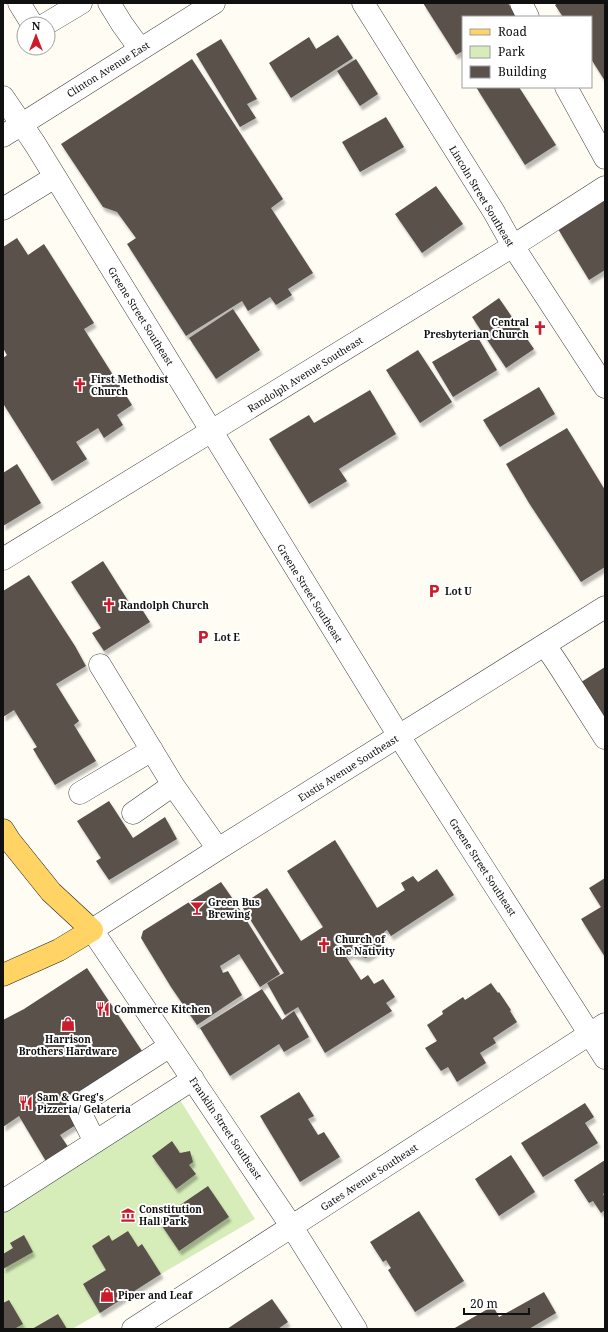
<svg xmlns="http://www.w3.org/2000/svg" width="608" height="1332" viewBox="0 0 608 1332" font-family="'Noto Serif',serif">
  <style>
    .green { fill: #d6edb9 }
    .building { fill: #5a514c; filter: url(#shadow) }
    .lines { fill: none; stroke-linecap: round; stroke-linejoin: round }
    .minor-casing { stroke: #434343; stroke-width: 23 }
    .major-casing { stroke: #212121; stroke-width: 23 }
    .minor { stroke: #fff; stroke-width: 22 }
    .major { stroke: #ffd464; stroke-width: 22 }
    .labels { text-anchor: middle; stroke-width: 4; stroke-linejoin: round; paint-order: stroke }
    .street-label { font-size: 10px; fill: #101010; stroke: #fff }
    .poi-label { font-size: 10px; font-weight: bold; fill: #101010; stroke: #fff; text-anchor: start }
  </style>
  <defs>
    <filter id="shadow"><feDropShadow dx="2.5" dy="4.5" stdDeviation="1" flood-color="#0004"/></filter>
  </defs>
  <rect width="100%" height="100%" fill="#fffcf4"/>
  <path class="green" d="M180,1100L255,1219L161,1274L100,1313L72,1329H3V1211Z"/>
  <path class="building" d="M423,3H508L517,17H463V51L456,55Z
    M558,3H605V81L591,59V17H563L555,5Z
    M338,35L353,58L291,98L269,63L309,37L316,49Z
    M221,39L257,99L247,104L256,118L240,127L196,54Z
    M192,59L283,199L271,208L313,273L288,289L292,295L276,305L270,297L248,311L242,301L186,336L127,244L136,238L117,212L103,207L61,144Z
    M356,59L378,94L360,106L337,71Z
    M476,87H519L556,145L525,165Z
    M386,117L404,147L360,172L342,142Z
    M436,186L463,224L422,253L395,214Z
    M605,200V270L589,280L558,229Z
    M17,238L28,255L44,244L94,323L84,329L132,405L117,415L123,425L104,438L98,428L76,442L87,459L52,481L4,405H3V358L7,355L3,348V247Z
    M499,298L534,349L506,368L472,317Z
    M233,309L260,350L216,379L189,338Z
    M477,336L497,370L453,397L432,362Z
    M418,350L452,402L420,423L386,370Z
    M539,387L555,414L500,447L483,420Z
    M370,390L396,434L339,469L347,481L309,504L269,439L309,415L314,423Z
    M567,428L605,490V567L581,582L529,503L506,464Z
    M17,464L41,503L3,526V473Z
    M103,561L132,607L138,603L150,622L104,651L92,633L101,628L71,582Z
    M29,575L75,646L86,666L56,684L79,721L74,725L96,761L55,785L33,749L37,747L14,710L3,717V591Z
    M605,667V727L578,684Z
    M109,801L133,838L165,817L177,839L109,880L96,861L101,858L77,821Z
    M335,840L377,908L405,890L401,883L413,876L418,882L437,869L454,895L391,936L387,930L384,932L381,949L366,958L351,954L346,957L361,980L368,975L374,984L383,979L395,997L386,1003L392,1011L325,1053L298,1007L285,1015L267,983L284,973L241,905L267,888L301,941L323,927L287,871Z
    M605,878V957L581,919L601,907L589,888Z
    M221,882L237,905L280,974L260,987L239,954L220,966L223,973L228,971L242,995L197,1025L171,987L141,938L143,931Z
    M87,968L144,1054L66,1103L79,1123L60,1135L71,1151L47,1163L19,1116L3,1127V1020L24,1009Z
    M491,983L498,993L499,992L511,1010L510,1011L517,1022L493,1038L496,1043L480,1053L486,1063L457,1082L448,1067L441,1071L425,1048L437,1041L427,1025L443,1014L442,1011L463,997L465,1000Z
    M262,989L282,1020L294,1011L309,1037L284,1052L279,1044L230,1076L200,1028Z
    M299,1092L314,1116L308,1119L318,1135L324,1132L340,1157L300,1182L260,1116Z
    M585,1103L594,1117L585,1123L598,1143L543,1177L521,1143Z
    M172,1141L180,1153L190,1151L193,1162L189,1165L196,1174L176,1189L152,1156Z
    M511,1155L535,1192L499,1216L475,1179Z
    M605,1160V1193L603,1194L605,1197V1210L601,1213L593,1201L589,1203L574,1180Z
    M208,1186L229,1217L179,1251L158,1220Z
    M419,1211L464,1281L415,1312L388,1270L391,1268L386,1260L383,1262L370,1242Z
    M128,1231L138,1247L142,1244L161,1274L100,1313L83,1284L106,1270L92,1246L109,1235L112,1241Z
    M24,1235L33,1252L3,1269V1254L13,1248L10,1243Z
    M544,1292L556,1313L529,1329H453L493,1306L499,1317Z
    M272,1299L288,1322L278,1329H227Z
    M9,1300L23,1324L16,1328L17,1329H3V1303Z
    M58,1314L67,1329H32Z"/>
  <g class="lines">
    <defs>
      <path id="minor" d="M19,3L32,24
        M109,3L122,24L140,49
        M363,3L494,212L513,246L605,387
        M521,3L528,17
        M46,24L81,3
        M566,87L605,158
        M3,97L35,144L399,736L605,1058
        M3,136L214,3
        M3,209L55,177
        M3,559L513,246L605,187
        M545,645L559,666L605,738
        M100,665L173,785L218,849
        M80,793L152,750
        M133,813L173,785
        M95,1142L77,1106L170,1046
        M3,1201L193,1079
        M133,1329L605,1024
        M356,1329L292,1227L92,930L218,849L605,607"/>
      <path id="major" d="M3,830L10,841L51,892L92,930L59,950L3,975"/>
    </defs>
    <use href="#minor" class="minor-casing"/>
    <use href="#major" class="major-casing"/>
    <use href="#minor" class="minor"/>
    <use href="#major" class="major"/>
  </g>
  <defs>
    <symbol id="church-bare" viewBox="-9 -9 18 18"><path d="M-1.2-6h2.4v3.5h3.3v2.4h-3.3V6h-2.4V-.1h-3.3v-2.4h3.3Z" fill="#cc1c2b" stroke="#fff" stroke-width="2.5" paint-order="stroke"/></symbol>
    <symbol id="parking-bare" viewBox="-9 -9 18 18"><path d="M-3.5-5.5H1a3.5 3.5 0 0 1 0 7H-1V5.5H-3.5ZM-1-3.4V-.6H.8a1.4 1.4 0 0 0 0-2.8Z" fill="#cc1c2b" stroke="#fff" stroke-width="2.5" paint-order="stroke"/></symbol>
    <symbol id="bar-bare" viewBox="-9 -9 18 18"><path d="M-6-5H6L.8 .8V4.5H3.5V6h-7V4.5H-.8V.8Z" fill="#cc1c2b" stroke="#fff" stroke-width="2.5" paint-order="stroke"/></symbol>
    <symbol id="restaurant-bare" viewBox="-9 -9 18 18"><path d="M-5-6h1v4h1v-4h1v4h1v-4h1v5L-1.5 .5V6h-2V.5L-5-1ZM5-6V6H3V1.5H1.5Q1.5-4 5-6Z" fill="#cc1c2b" stroke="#fff" stroke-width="2.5" paint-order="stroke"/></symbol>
    <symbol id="shop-bare" viewBox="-9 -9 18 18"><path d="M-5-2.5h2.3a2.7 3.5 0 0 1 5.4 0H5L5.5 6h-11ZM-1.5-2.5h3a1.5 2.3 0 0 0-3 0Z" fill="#cc1c2b" stroke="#fff" stroke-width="2.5" paint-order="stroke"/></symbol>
    <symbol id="museum-bare" viewBox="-9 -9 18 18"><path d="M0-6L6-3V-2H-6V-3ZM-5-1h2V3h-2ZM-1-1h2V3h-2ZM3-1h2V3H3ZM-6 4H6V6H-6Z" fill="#cc1c2b" stroke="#fff" stroke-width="2.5" paint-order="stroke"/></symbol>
  </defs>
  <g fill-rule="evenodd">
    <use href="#church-bare" x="530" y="318" width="20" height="20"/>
    <use href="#church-bare" x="70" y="375" width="20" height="20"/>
    <use href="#parking-bare" x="424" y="581" width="20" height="20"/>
    <use href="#church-bare" x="99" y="595" width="20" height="20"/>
    <use href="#parking-bare" x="193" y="627" width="20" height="20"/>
    <use href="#bar-bare" x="187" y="898" width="20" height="20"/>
    <use href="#church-bare" x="314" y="935" width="20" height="20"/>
    <use href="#restaurant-bare" x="93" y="999" width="20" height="20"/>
    <use href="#shop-bare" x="58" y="1014" width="20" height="20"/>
    <use href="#restaurant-bare" x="16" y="1093" width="20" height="20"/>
    <use href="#museum-bare" x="118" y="1205" width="20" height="20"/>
    <use href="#shop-bare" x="97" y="1285" width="20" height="20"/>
  </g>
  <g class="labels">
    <g class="street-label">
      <text transform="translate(108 69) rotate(-32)" y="4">Clinton Avenue East</text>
      <text transform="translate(482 196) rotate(59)" y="4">Lincoln Street Southeast</text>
      <text transform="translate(141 316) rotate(58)" y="4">Greene Street Southeast</text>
      <text transform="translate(305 374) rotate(-32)" y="4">Randolph Avenue Southeast</text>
      <text transform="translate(310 593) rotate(58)" y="4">Greene Street Southeast</text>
      <text transform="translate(348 768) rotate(-32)" y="4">Eustis Avenue Southeast</text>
      <text transform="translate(483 867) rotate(57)" y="4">Greene Street Southeast</text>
      <text transform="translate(226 1128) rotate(56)" y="4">Franklin Street Southeast</text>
      <text transform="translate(369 1177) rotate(-33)" y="4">Gates Avenue Southeast</text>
    </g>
    <g class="poi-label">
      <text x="529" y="326" text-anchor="end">Central<tspan x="529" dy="12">Presbyterian Church</tspan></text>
      <text x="91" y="383">First Methodist<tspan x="91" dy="12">Church</tspan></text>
      <text x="445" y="595">Lot U</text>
      <text x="120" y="609">Randolph Church</text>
      <text x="214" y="641">Lot E</text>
      <text x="208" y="906">Green Bus<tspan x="208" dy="12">Brewing</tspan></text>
      <text x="335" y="943">Church of<tspan x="335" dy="12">the Nativity</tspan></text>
      <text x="114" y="1013">Commerce Kitchen</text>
      <text x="68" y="1043" text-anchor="middle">Harrison<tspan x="68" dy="12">Brothers Hardware</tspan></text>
      <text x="37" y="1101">Sam &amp; Greg's<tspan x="37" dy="12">Pizzeria/ Gelateria</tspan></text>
      <text x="139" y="1213">Constitution<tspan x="139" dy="12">Hall Park</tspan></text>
      <text x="118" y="1299">Piper and Leaf</text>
    </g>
  </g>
  <rect width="608" height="1332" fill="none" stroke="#101010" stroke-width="8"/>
  <rect x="462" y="16" width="130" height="72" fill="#ffffff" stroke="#9f9f9f"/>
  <rect x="470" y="29" width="20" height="6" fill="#ffd464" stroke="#9f9f9f"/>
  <text x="498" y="36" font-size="12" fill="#101010">Road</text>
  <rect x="470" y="46" width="20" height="12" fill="#d6edb9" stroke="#9f9f9f"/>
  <text x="498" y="56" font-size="12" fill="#101010">Park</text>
  <rect x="470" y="66" width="20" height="12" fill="#5a514c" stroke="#9f9f9f"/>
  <text x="498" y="76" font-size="12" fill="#101010">Building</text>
  <g transform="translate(36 36)"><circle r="19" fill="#ffffff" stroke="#9f9f9f"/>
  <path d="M0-3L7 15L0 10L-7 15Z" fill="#cc1c2b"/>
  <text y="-6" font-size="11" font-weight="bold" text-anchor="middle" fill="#101010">N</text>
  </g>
  <path d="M464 1308v6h65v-6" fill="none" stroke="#101010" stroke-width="2"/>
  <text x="470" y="1308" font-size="12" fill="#101010" stroke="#ffffff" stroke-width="3" paint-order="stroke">20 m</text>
</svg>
